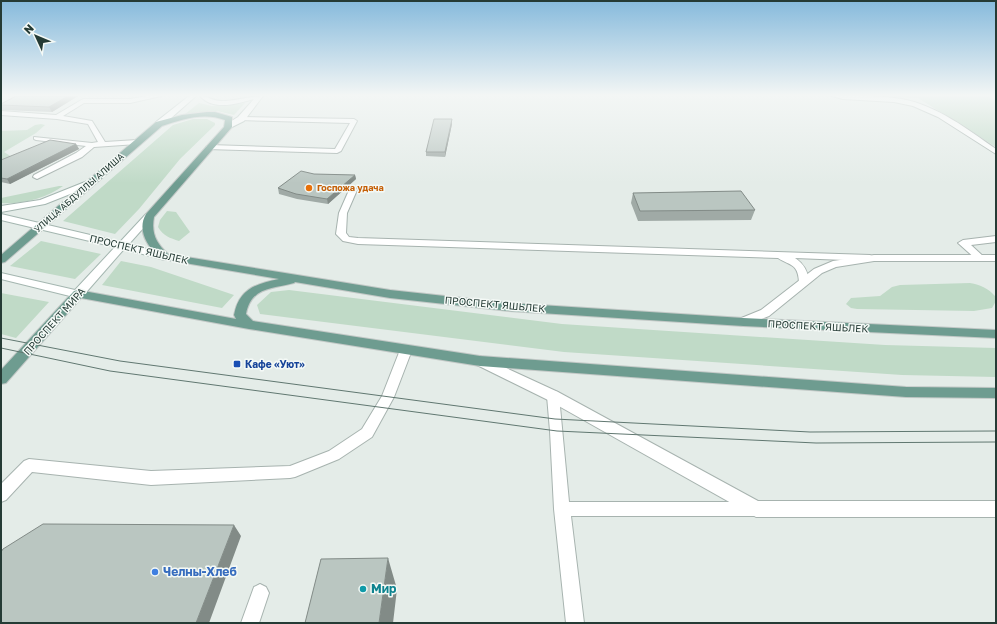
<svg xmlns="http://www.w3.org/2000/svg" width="997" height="624" viewBox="0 0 997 624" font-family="'Golos Text',sans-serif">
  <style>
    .green { fill: #c0dac7 }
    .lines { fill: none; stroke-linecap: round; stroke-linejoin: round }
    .service-casing { stroke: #a7b3af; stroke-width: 2 }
    .minor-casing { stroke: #a7b3af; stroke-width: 2 }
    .secondary-casing { stroke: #a4b6b0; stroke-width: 2 }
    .primary-casing { stroke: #c2c8c6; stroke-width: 2 }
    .service { fill: #fff; fill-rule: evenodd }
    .minor { fill: #fff; fill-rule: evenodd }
    .secondary { fill: #fff; fill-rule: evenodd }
    .primary { fill: #6e9c90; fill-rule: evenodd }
    .tram { stroke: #607770; stroke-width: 1 }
    .wall { fill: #a0aaa6 }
    .shaded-wall { fill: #828b87 }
    .building { fill: #bac6c1; stroke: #828b87 }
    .food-dot { fill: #e8710a; stroke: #f4f9f6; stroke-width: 1.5 }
    .transit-dot { fill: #1a4fb4; stroke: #f4f9f6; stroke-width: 1.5 }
    .shop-dot { fill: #3f7fe0; stroke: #f4f9f6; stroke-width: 1.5 }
    .culture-dot { fill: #0f9aa8; stroke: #f4f9f6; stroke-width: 1.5 }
    .labels { text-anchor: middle; stroke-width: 3; stroke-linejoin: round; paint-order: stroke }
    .far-food-label { font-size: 9px; font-weight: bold; fill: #c56008; stroke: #f4f9f6; text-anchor: start }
    .far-street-label { font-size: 9px; fill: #253b35; stroke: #f4f9f6 }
    .street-label { font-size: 10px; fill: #253b35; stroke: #f4f9f6 }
    .transit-label { font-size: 10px; font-weight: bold; fill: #164399; stroke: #f4f9f6; text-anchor: start }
    .near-shop-label { font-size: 12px; font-weight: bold; fill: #366cbe; stroke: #f4f9f6; text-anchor: start }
    .near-culture-label { font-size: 12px; font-weight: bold; fill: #0d838f; stroke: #f4f9f6; text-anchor: start }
  </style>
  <rect width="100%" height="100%" fill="#e4ece8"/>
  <path class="green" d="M878,96H987L996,101V147L918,98Z
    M199,103L212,106L245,103L234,115L217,111L185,114Z
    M193,119H207L215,123V125L180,159L139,209L115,234L63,221L173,125Z
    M41,124L45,125L36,133L4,152L12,157L1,163V131L27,130L35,125Z
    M59,186H63C47,198 20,205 1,203V198Z
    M167,211L176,212L190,232L179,241C170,238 163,236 158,227L160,220Z
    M41,241L101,254L75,279L10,266Z
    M121,261L151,267L234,295L222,308L102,285Z
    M970,283C981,285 988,288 996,297V301L992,308L974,311L857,309L851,308L846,304L851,298L880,296L892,287L900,285Z
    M289,290L562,324L885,345L996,348V377L902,375L564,352L260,314L257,305L271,292Z
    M1,293L49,302L16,338L1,334Z"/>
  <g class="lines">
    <defs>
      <path id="service" d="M147,96H161L130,103H84L63,116L92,121L105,142L137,140L141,142L137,144L94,147L82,157L37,179L33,177L34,175L76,153L86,146L36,140L34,139V137L92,143L98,142L88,124L57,119L1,115V111L56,115L83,99H130Z
        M832,96C855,96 880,95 902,99C938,106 967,129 996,149V154L938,117L913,106L894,102L843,99Z
        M241,117L354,119L357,121L341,151L337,153L207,149L206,147L210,145L335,149L350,123L239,120L238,119Z
        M350,188H356L357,190L347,213L346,233L349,237L358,238L870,255L875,258L870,261L795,258C804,264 808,271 809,282L804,285L799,282C798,263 790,266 778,258L358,244L343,241L336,234L339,213Z
        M996,236V242L971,245L985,258L980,261L977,260L958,243L963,240Z
        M406,346L410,347L412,350L394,397L372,437L339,459L295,477L290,478L151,485L32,472L6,500L1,502V484L24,461L29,459L151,471L290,466L329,451L362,429L382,396L400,350L402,347Z
        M553,391L558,392L559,396L569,502H756L762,504L764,509L762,514L756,516H571L584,623H566L554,509L550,431L547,396L548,392Z
        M260,584L266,587L269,593L259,623H241L254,587Z"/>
      <path id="minor" d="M874,255H996V261H874L836,267L822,273L769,316L743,326L739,325L737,322L739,319L761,310L814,269L833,261Z
        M480,356L558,392L758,501H996V517H756L548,400L475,364L473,361L475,358Z"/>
      <path id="secondary" d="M189,96H196L162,126H156V122Z
        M200,96C208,96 213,101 221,101C236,101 249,96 263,96L244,121L228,129L224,127L225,125L238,117L254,99C237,104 213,111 200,96Z
        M90,180L93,181L94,183L93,185L45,204L1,212V206L40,200Z
        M149,213L154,216L129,244L169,255L170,257L169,259L165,260L124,249L82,297L78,298L1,279V273L75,290L115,247L1,220V214L120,242L146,214Z"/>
      <path id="primary" d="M207,112H215L232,117V127L154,217C151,233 156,243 168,254L390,290L509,303L743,318L996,330V338L743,326L509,311L390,298L295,282L294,283C272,289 251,287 246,314L253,321L480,356L906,387L996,388V398L906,397L480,366L249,329L81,298L6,383L1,384V370L74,291L78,290L236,319L234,315C239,289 255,284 279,279L161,259C149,248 136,231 146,214L224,127L225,120C204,112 183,119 162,126L5,262L1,263V255L156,122L182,115Z"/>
    </defs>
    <use href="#service" class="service-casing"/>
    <use href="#minor" class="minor-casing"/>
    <use href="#secondary" class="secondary-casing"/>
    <use href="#primary" class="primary-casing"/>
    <use href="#service" class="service"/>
    <use href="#minor" class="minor"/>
    <use href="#secondary" class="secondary"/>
    <use href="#primary" class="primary"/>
    <path class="tram" d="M1,338L120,361L555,419L810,432L996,431
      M1,348L110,371L557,431L816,443L996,442"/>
  </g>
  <path class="wall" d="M16,96H78L52,112L2,110L1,108V104Z
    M452,119V124L445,157L426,156V152Z
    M76,144L79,149L10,184L1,182V160Z
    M314,174L355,175L356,179L328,204L297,199L279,194L278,188Z
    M633,193L755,210L751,220L638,221L631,203Z"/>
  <path class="shaded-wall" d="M68,96H78L52,112L49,107Z
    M452,119V124L445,157V152Z
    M76,144L79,149L10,184L7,179Z
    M355,175L356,179L328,204L327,199Z
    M234,525L241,536L209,623H196Z
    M388,558L397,589L393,623H379Z"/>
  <path class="building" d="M16,96H68L49,107L1,105V104Z
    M434,119H452L445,152H426Z
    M50,140L76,144L7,179L1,178V160Z
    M301,171L314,174L355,175L327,199L296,194L278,188Z
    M741,191L755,210L640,211L633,193Z
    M43,524L234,525L196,623H1V552L3,549Z
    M388,558L379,623H305L321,559Z"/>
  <linearGradient id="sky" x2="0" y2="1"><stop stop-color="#86badc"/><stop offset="0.52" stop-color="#f3f6f5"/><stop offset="1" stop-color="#f3f6f5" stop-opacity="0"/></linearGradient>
  <rect width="997" height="183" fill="url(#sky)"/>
  <circle class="food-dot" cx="309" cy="188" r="4"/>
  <rect class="transit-dot" x="233" y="360" width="8" height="8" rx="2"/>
  <circle class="shop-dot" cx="155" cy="572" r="4"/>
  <circle class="culture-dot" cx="363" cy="589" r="4"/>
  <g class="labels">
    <g class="far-food-label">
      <text x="317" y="191">Госпожа удача</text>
    </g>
    <g class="far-street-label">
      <text transform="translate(79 193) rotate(-41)" y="3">УЛИЦА АБДУЛЛЫ АЛИША</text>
    </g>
    <g class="street-label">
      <text transform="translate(139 249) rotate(13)" y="4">ПРОСПЕКТ ЯШЬЛЕК</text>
      <text transform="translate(495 304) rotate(5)" y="4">ПРОСПЕКТ ЯШЬЛЕК</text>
      <text transform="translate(54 321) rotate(-48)" y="4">ПРОСПЕКТ МИРА</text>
      <text transform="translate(818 326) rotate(3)" y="4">ПРОСПЕКТ ЯШЬЛЕК</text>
    </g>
    <g class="transit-label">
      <text x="245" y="368">Кафе «Уют»</text>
    </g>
    <g class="near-shop-label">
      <text x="163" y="576">Челны-Хлеб</text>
    </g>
    <g class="near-culture-label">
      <text x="371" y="593">Мир</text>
    </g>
  </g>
  <rect width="997" height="624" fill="none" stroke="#253b35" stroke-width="4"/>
  <g transform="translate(36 36) rotate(314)" stroke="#f4f9f6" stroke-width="3" paint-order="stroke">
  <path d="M0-3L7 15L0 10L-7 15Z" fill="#253b35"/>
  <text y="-6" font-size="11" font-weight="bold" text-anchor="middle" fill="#253b35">N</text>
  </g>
</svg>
